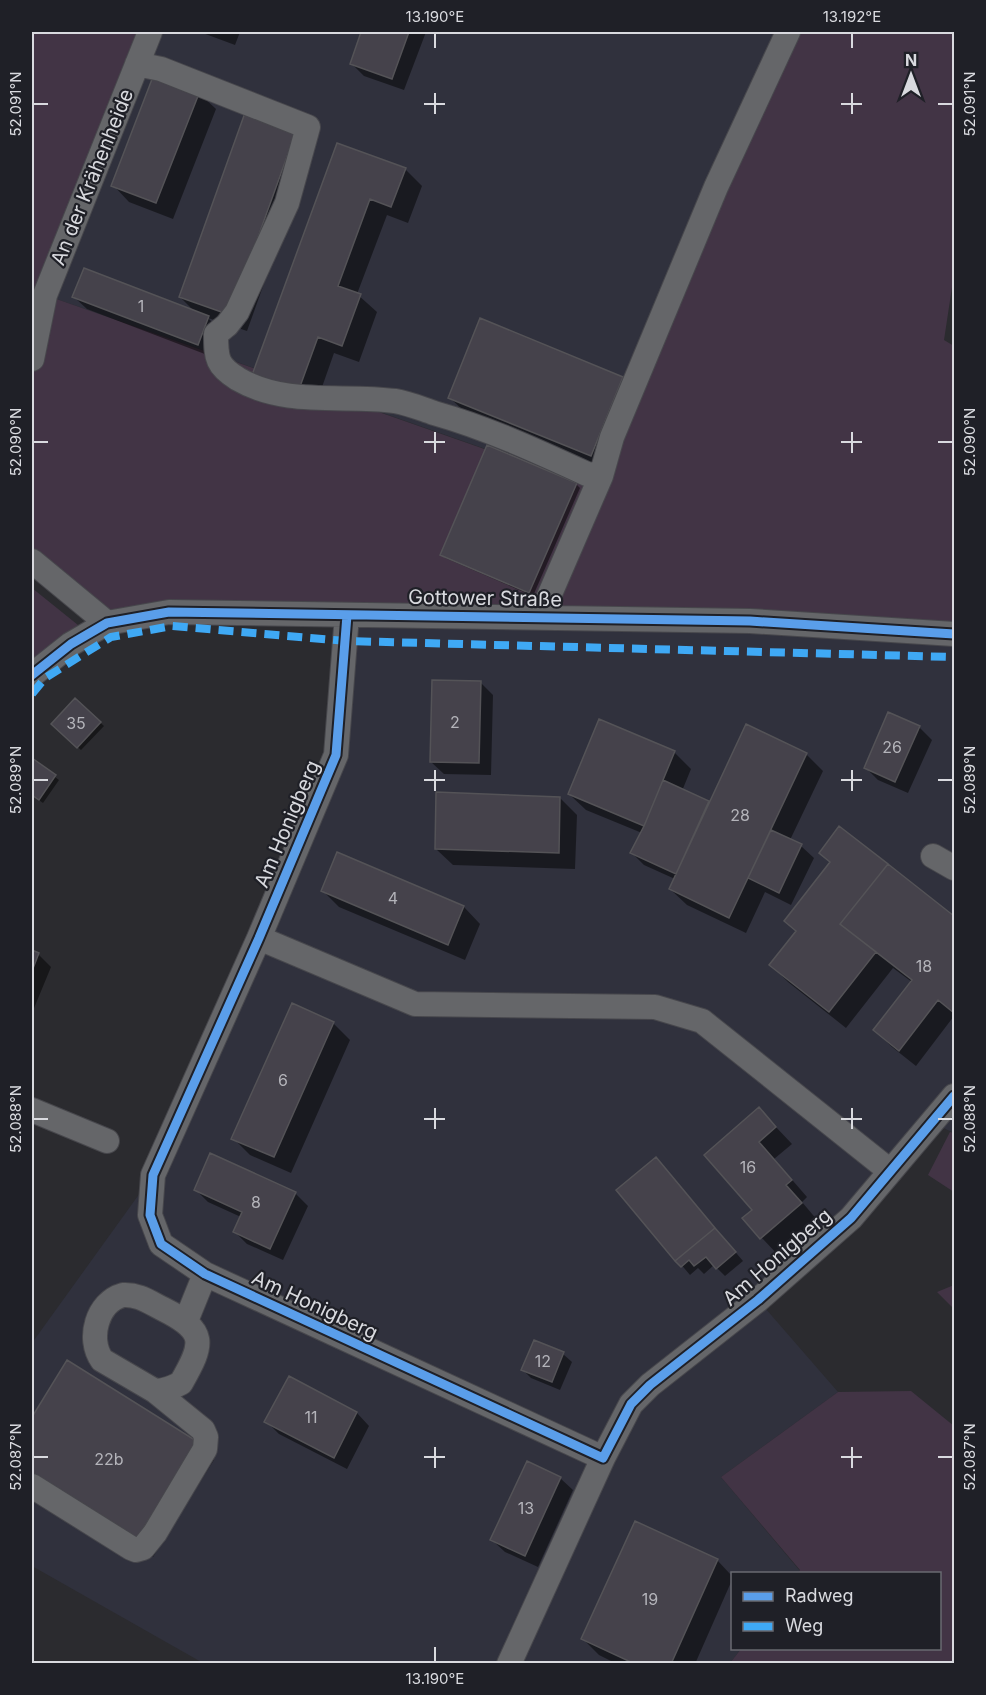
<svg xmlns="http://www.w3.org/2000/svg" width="986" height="1695" viewBox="0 0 986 1695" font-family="Inter,sans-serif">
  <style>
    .built { fill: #30313d }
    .green { fill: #423445 }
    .shadow { fill: #0007 }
    .building { fill: #45424b; stroke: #545357; stroke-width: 1.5 }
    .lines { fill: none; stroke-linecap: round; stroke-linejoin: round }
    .minor-casing { stroke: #47474c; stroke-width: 26 }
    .minor { stroke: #656669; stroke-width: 24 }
    .quiet { stroke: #3fa9f5; stroke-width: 8; stroke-dasharray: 15 8; stroke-linecap: butt }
    .cycleway-casing { stroke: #1f2027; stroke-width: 13 }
    .cycleway { stroke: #5a9eea; stroke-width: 9 }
    .ticks { fill: none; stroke: #d9dadf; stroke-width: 2 }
    .labels { text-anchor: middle; stroke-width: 4.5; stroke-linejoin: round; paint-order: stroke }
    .number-label { font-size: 16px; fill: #b4b4ba }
    .street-label { font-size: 20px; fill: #d9dadf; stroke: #1f2027 }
    .neatline { fill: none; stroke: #d9dadf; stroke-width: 2 }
    .ticks-label { font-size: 15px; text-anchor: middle; fill: #d9dadf }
  </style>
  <rect width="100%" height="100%" fill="#2b2b2f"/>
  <path class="built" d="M150,32H782L594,487L45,295Z
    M347,615L954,634V1133L933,1123L758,1300L838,1392L721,1477L800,1571L798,1574H732V1648L741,1649L730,1663H203L32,1566V1343L153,1175L336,755Z"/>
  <path class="green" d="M32,32H150L45,295L593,487L782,32H954V274L944,340L954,346V634L107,623L32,561Z
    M32,588L78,625L32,659Z
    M950,1132L954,1133V1192L928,1175Z
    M954,1285V1309L937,1292Z
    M911,1391L954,1426V1663H730L741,1649L940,1648V1574L798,1573L800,1570L721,1477L838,1392Z"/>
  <path class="shadow" d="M200,32H240L235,45Z
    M363,32H426L404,90L364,76L351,63Z
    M199,93L216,109L173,219L129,202L113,185Z
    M247,112L313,147L247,331L208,318L220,330L210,356L87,309L74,297L196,313L180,297Z
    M338,145L405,169L422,186L408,223L387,215L357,294L377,312L359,362L334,353L315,407L271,391Z
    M623,378L639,395L608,472L467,414L450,398Z
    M576,484L580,488L533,596L445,558L442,554Z
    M480,682L493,695L491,775L444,774L431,762Z
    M75,700L104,726L81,750L53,724Z
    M599,721L674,752L691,769L682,791L710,804L806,754L823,771L790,840L801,846L814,858L791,905L765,892L746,933L687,905L670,889L675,879L644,865L632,853L642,833L586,810L569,794Z
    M919,727L932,740L908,793L878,780L866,768Z
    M32,760L59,780L43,803L32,795Z
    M560,798L577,815L575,869L453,865L436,849Z
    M840,829L954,917V1016L916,1066L892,1047L875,1030L912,982L893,968L846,1028L788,982L771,965L797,932L786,921L831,863Z
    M322,890L464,907L480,924L465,960L339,907Z
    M32,951L38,954L51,967L32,1013Z
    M333,1023L350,1040L291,1173L250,1155L233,1138Z
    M759,1109L792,1144L774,1159L807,1197L802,1202L818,1221L778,1255L744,1219L754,1210Z
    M656,1159L743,1261L725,1276L714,1265L704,1274L698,1268L690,1275L618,1190Z
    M196,1190L295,1193L308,1206L283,1260L247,1244L235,1232L241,1217L208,1202Z
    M534,1342L563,1354L572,1362L560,1390L531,1378L523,1370Z
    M68,1362L197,1443L214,1460L153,1557L32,1481V1420Z
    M289,1378L357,1413L369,1426L347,1469L279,1434L266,1421Z
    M560,1478L573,1490L538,1567L505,1552L492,1540Z
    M635,1523L717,1560L732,1576V1580L695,1664H617L599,1655L583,1639Z"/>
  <path class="building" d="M361,32H409L392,79L350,64Z
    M154,74L200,91L156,203L111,186Z
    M246,110L297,129L230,315L179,297Z
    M337,143L406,168L391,207L370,199L338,286L361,294L342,346L318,337L298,392L252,375Z
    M84,268L209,316L198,345L72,297Z
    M480,318L623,377L591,456L448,398Z
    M487,445L577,483L529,593L440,555Z
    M432,680L481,681L479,763L430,762Z
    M75,698L101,722L77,748L51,724Z
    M888,712L920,726L895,782L864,768Z
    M599,719L675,751L644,826L568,794Z
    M746,724L807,753L729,918L669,889Z
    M32,758L56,775L39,800L32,795Z
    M663,780L709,801L676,874L630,853L644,826Z
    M436,792L560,797L559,853L435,849Z
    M839,826L888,864L840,924L876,952L829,1012L769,965L796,931L784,921L830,862L819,853Z
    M771,830L802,844L779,893L748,878Z
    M337,852L464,906L448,945L321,891Z
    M888,864L954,916V1013L938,1000L899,1051L873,1030L912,980L840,924Z
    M32,950L39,953L32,971Z
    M292,1003L334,1022L274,1157L231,1139Z
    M759,1107L776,1127L759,1142L792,1180L786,1185L802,1203L760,1239L742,1218L752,1210L704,1155Z
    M210,1153L296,1192L270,1249L233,1232L242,1212L194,1190Z
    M656,1157L715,1228L675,1261L616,1190Z
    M715,1228L736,1252L716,1269L706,1257L694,1266L689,1260L681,1267L675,1261Z
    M534,1340L564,1352L552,1382L521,1370Z
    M67,1360L198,1442L135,1542L32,1477V1417Z
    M289,1376L357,1412L334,1458L264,1422Z
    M527,1461L561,1477L525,1556L490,1540Z
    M635,1521L718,1559L671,1664H635L581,1639Z"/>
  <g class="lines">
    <defs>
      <path id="minor" d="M137,64L161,69L308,127L287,203L237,312L227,325L216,334C216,359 217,366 238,379C286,407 343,394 395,401C408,403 422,409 434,413C487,428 537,451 587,474L601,476
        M32,359L45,295L150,32
        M32,561L107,623
        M347,615L336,755L259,938L153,1175L150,1215L161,1244L205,1274L603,1458L631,1404L650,1385L758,1300L851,1218L954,1096
        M540,617L601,476L612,437L716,187L788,32
        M32,675L71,644L107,623L169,612L750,621L954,634
        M933,856L954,868
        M259,938L415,1004L655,1007L702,1021L890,1171
        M32,1110L107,1141
        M123,1295C138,1294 149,1302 163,1309C207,1331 204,1343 181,1383C172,1388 165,1391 155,1391L102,1360C87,1339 97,1302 123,1295Z
        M186,1321L205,1274
        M32,1486L131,1548L136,1550L143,1548L155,1533L205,1449L206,1437L203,1430L155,1391
        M509,1664L603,1458"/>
    </defs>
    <use href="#minor" class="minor-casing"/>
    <use href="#minor" class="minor"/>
    <path class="quiet" d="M32,694L45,678L111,637L172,626L346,641L954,657"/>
    <defs>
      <path id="cycleway" d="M347,615L336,755L259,938L153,1175L150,1215L161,1244L205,1274L603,1458L631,1404L650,1385L758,1300L851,1218L954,1096
        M32,675L71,644L107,623L169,612L750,621L954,634"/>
    </defs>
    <use href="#cycleway" class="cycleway-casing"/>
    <use href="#cycleway" class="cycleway"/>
  </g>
  <path class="ticks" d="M435,33V48M852,33V48M435,93V114M852,93V114M33,104H48M424,104H445M841,104H862M938,104H953M435,432V453M852,432V453M33,442H48M424,442H445M841,442H862M938,442H953M435,770V791M852,770V791M33,780H48M424,780H445M841,780H862M938,780H953M435,1108V1129M852,1108V1129M33,1119H48M424,1119H445M841,1119H862M938,1119H953M435,1447V1468M852,1447V1468M33,1457H48M424,1457H445M841,1457H862M938,1457H953M435,1647V1662"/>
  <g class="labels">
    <g class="number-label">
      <text x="141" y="312">1</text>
      <text x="455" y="728">2</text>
      <text x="76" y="729">35</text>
      <text x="892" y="753">26</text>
      <text x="740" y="821">28</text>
      <text x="393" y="904">4</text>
      <text x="924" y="972">18</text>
      <text x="283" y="1086">6</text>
      <text x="748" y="1173">16</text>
      <text x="256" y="1208">8</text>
      <text x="543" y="1367">12</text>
      <text x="311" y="1423">11</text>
      <text x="109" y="1465">22b</text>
      <text x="526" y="1514">13</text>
      <text x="650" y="1605">19</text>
    </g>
    <g class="street-label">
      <text transform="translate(92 177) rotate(-68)" y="7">An der Krähenheide</text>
      <text transform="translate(485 598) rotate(1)" y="7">Gottower Straße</text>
      <text transform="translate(287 824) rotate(-67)" y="7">Am Honigberg</text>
      <text transform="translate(777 1257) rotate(-41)" y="7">Am Honigberg</text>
      <text transform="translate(315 1305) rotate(25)" y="7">Am Honigberg</text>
    </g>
  </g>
  <rect width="986" height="1695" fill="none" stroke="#1f2027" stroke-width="66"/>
  <rect x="731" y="1572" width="210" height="78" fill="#1f2027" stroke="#696a71" stroke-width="1.5"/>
  <rect x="743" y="1592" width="30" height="9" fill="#5a9eea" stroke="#696a71" stroke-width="1.5"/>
  <text x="785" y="1602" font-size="18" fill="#d9dadf">Radweg</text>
  <rect x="743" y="1622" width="30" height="9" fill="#3fa9f5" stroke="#696a71" stroke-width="1.5"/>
  <text x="785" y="1632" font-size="18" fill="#d9dadf">Weg</text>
  <g transform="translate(911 75)" stroke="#1f2027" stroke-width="4.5" paint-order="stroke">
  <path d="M0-4.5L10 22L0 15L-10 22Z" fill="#d9dadf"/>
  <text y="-9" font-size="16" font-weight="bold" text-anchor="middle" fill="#d9dadf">N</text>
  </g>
  <rect x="33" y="33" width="920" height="1629" class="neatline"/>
  <g class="ticks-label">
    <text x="435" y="22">13.190°E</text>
    <text x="852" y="22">13.192°E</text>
    <text transform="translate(16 104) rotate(-90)" y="5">52.091°N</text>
    <text transform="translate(970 104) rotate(-90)" y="5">52.091°N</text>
    <text transform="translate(16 442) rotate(-90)" y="5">52.090°N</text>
    <text transform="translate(970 442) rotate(-90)" y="5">52.090°N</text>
    <text transform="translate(16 780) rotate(-90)" y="5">52.089°N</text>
    <text transform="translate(970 780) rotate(-90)" y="5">52.089°N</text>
    <text transform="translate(16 1119) rotate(-90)" y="5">52.088°N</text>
    <text transform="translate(970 1119) rotate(-90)" y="5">52.088°N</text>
    <text transform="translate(16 1457) rotate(-90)" y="5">52.087°N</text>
    <text transform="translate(970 1457) rotate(-90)" y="5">52.087°N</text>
    <text x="435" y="1684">13.190°E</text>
  </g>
</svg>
